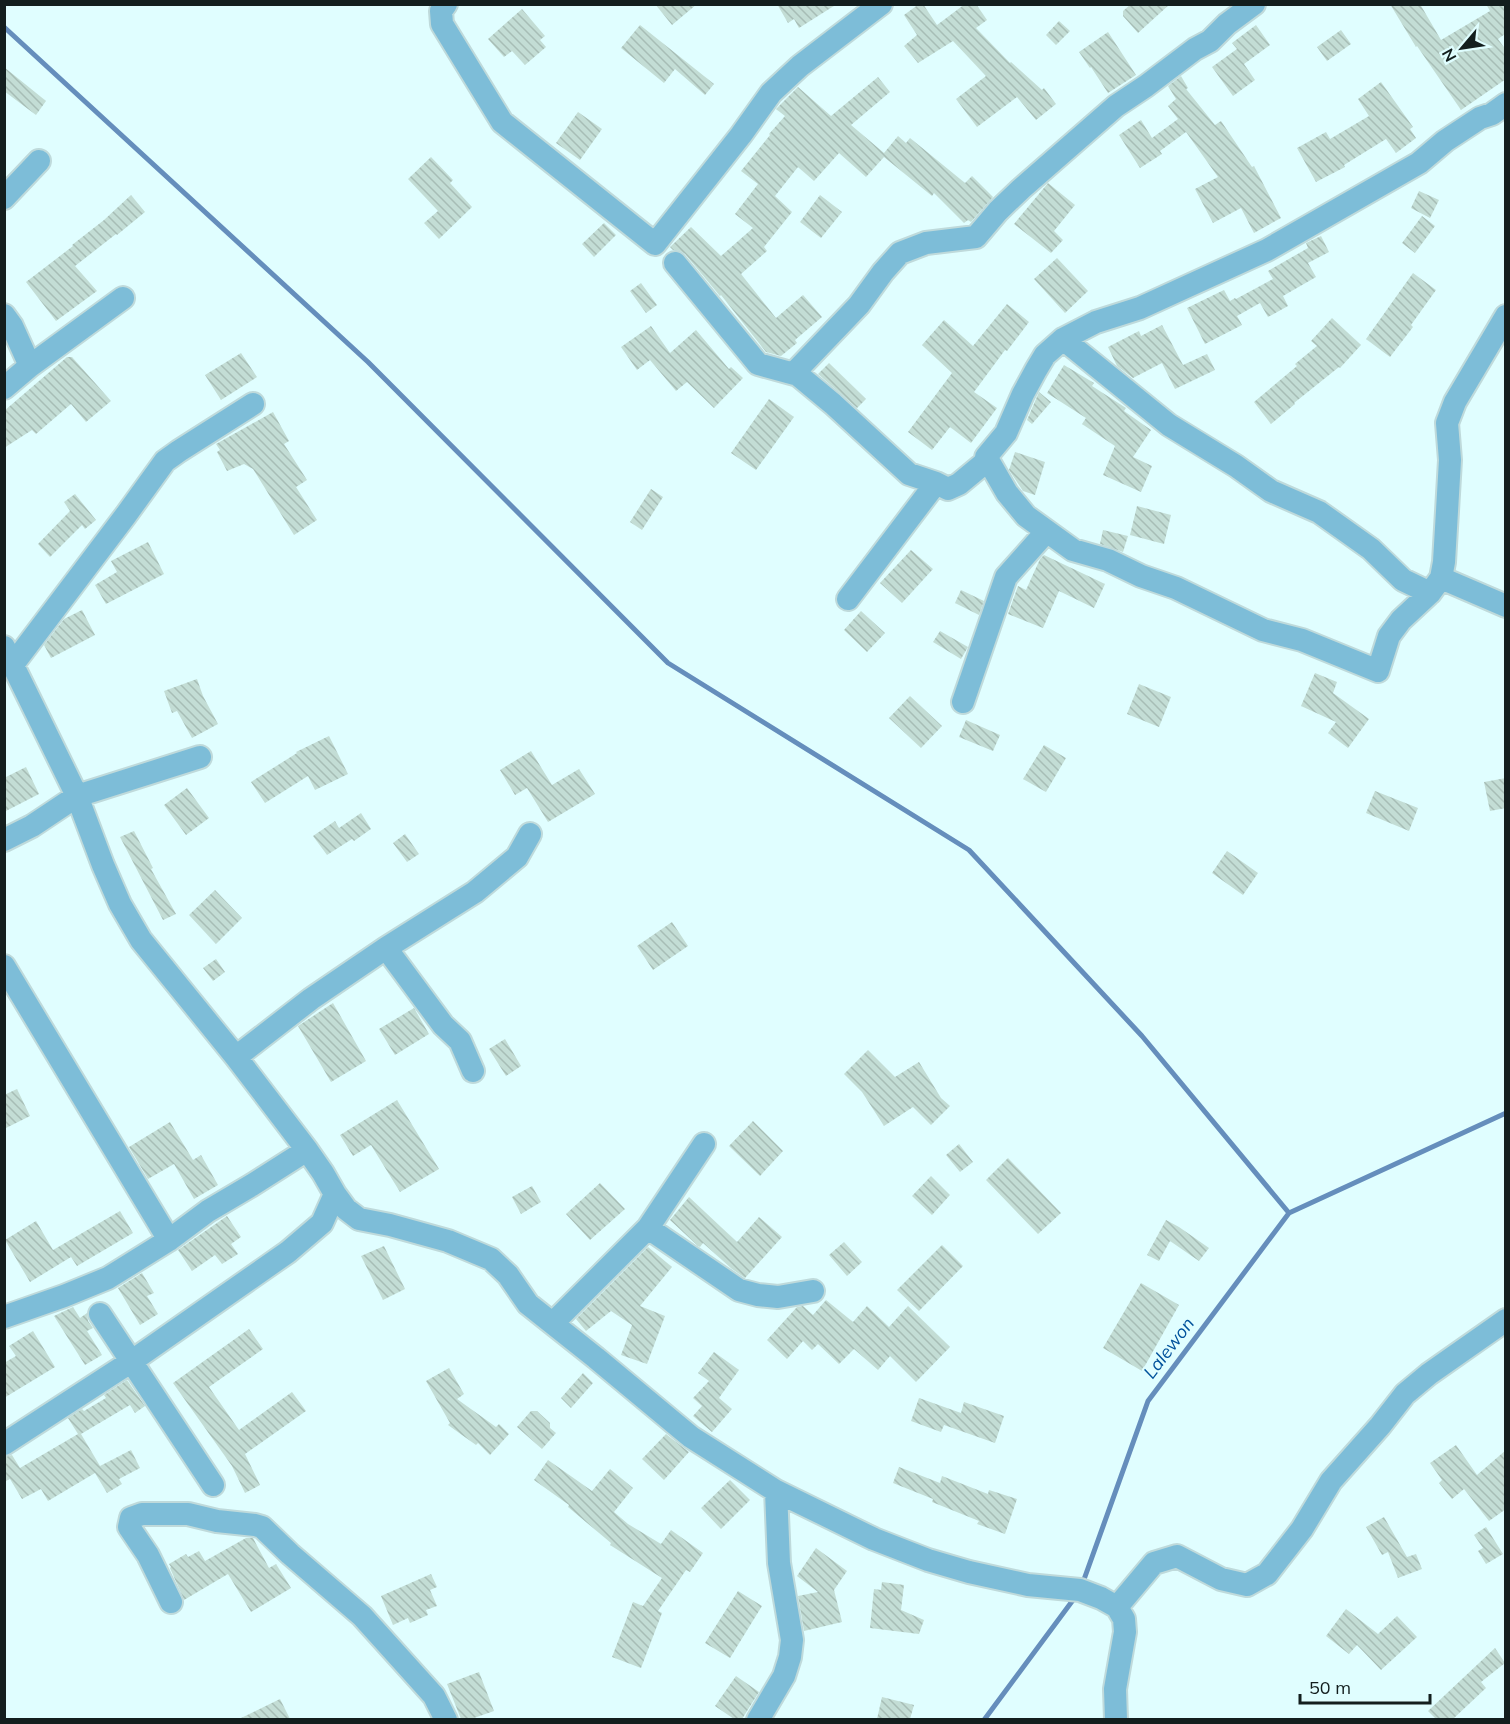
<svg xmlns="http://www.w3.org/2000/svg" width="1510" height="1724" viewBox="0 0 1510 1724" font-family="Mulish,sans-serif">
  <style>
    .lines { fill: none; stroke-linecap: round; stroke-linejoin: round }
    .stream { stroke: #658ebc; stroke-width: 5 }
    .building { fill: url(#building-back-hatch) }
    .minor-casing { stroke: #bfdadb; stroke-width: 26 }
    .minor { stroke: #7dbdd8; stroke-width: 22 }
    .labels { text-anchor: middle; stroke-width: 4.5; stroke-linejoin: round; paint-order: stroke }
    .water-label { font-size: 18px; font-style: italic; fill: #00529c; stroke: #e0feff }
  </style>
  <defs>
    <pattern id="building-back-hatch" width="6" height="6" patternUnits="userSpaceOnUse" patternTransform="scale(1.5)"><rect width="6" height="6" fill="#c3ddd5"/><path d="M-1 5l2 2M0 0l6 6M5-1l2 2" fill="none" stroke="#a7bdb6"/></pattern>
  </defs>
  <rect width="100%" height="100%" fill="#e0feff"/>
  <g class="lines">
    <path class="stream" d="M4,27L368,362L668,663L969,850L1142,1036L1289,1213
      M1082,1585L1148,1401L1289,1213L1506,1113
      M984,1720L1076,1596"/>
  </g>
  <path class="building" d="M655,4H697L672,25Z
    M777,4H837L799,28L794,19L788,23Z
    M919,4H923L937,25L965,4H976L987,20L976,28L1010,63L1011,62L1042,90L1044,88L1056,104L1036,120L1017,97L977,127L956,99L986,76L953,41L918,63L904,46L917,35L904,15Z
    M1131,4H1170L1138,33L1123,16V11Z
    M1390,4H1420L1441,40L1490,11L1486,4H1506V36L1505,34L1498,39L1506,50V79L1461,110L1417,46L1416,47Z
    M522,9L545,36L540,40L546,47L525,65L512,51L504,57L488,39Z
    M1059,21L1070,31L1056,45L1046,35Z
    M640,25L714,84L705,95L675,69L664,83L621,48Z
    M1256,25L1270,45L1244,64L1255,80L1233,96L1212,67L1237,49L1232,43Z
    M1341,30L1351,44L1327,61L1317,47Z
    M1108,32L1136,75L1108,93L1091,67L1090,68L1079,52Z
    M4,67L46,101L36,115L4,91Z
    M1181,76L1188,88L1186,89L1215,125L1221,121L1252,167L1254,166L1281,218L1254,233L1241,208L1213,223L1195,189L1218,177L1186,132L1160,151L1162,154L1140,168L1119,135L1141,120L1152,138L1178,119L1168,106L1176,99L1168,86Z
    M878,77L890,92L851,125L884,153L898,136L906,143L910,138L965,183L972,176L993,197L971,222L968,220L964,223L934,193L932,196L884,157L866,177L839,153L814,181L798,167L775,196L792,212L764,247L767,251L741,274L776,318L803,295L822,317L795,340L797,343L781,356L766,352L721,295L720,296L685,254L680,251L673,250L670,247L691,227L721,256L753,228L735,214L758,184L741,171L770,135L769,134L785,116L776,109L798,87L831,116Z
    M1381,82L1413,127L1410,129L1416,138L1396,153L1386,139L1344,165L1345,167L1316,182L1297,148L1326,132L1330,139L1369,116L1358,99Z
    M578,112L602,129L580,160L556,143Z
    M431,157L453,180L450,183L472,207L439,239L424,223L438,211L408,179Z
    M1048,183L1075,205L1054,231L1063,240L1051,253L1014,224Z
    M1419,191L1439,200L1430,218L1411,208Z
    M131,195L145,212L117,235L116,234L75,266L97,291L56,321L26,282L73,246L72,245L104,220Z
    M820,195L842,212L821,238L800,222Z
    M1422,216L1435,226L1415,253L1402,243Z
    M604,223L616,235L594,257L582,244Z
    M1321,236L1329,252L1308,263L1316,277L1283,296L1288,306L1268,317L1260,303L1237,316L1242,325L1205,344L1187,308L1224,290L1230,301L1235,298L1236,299L1273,279L1268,271L1308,248L1306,243Z
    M1057,258L1088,291L1065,313L1034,279Z
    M1413,273L1436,290L1411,325L1413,327L1390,357L1366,339Z
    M641,283L657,305L646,313L630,291Z
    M1007,304L1029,322L1007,351L1005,350L974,392L997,408L971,443L950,427L932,450L908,432L952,373L922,345L944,320L973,346Z
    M1332,318L1361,345L1340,368L1339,367L1294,403L1295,404L1271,424L1254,402L1297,366L1295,364L1317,346L1311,341Z
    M1162,325L1183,365L1207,354L1215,370L1175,389L1162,363L1133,378L1117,366L1108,347L1139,331L1141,336Z
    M651,326L670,353L696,330L729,369L731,367L743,378L714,408L687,382L676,391L650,360L637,370L621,347Z
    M241,353L257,377L221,400L205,375Z
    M67,357H72L111,401L86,422L71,404L36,434L32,430L4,448V411Z
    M829,363L866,399L857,408L818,374Z
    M1064,365L1094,383L1092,386L1126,408L1124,411L1151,430L1133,457L1152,466L1141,492L1103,475L1115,446L1082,424L1086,418L1047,393Z
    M1039,392L1051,402L1032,424L1027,420Z
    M769,399L794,417L756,470L731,453Z
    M273,412L289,441L284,444L307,480L296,487L317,520L294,535L253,469L244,464L227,471L217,452L220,450L216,444Z
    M1015,452L1045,462L1035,495L1023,491L1009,470Z
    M651,489L663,497L642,530L630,522Z
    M75,494L96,520L85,529L82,525L50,557L38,544L70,511L64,502Z
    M1137,506L1171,515L1164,544L1130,535Z
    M1103,530L1128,536L1123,552L1100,544Z
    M148,542L164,574L106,604L95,585L117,572L111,561Z
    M911,550L933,569L902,603L880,583Z
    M1044,555L1105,584L1094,608L1059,591L1043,628L1008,614L1018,586L1026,590L1040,559Z
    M961,590L984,601L979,615L955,603Z
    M82,610L95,635L51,658L44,645L64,619Z
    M861,611L885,633L867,652L844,630Z
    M940,631L968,647L961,659L933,642Z
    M1315,673L1337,682L1333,693L1369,719L1348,748L1328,733L1336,722L1301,706Z
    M197,679L203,696L218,724L192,738L177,711L172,713L164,691Z
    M1139,684L1171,697L1159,727L1127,714Z
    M910,696L942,726L921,748L889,718Z
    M966,720L1000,735L993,751L959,737Z
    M329,736L348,774L315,790L308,776L265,803L251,782L297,753L296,752Z
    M1044,745L1066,758L1046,792L1023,779Z
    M531,751L552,785L579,769L595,794L548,822L527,788L515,795L500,770Z
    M26,767L39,794L4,812V778Z
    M1506,778V808L1490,811L1484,782Z
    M187,788L209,818L186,835L164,805Z
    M1375,791L1418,808L1409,831L1366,813Z
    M361,813L371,829L354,841L352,839L327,855L313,836L335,821L339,828Z
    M134,831L153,868L151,869L176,914L163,920L120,837Z
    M405,834L419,854L407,862L393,843Z
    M1227,851L1258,873L1243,895L1212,873Z
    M215,890L242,918L216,944L189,915Z
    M672,922L688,946L653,970L637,946Z
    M216,959L225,972L213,981L203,968Z
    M333,1003L366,1061L331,1082L298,1026Z
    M414,1008L429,1034L395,1055L379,1029Z
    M505,1039L521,1066L506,1076L489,1049Z
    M868,1050L895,1077L919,1062L941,1098L950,1106L931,1125L913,1107L884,1126L862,1092L844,1074Z
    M17,1089L30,1116L4,1129V1095Z
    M397,1100L439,1169L400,1192L371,1145L353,1156L340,1135Z
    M753,1121L783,1151L760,1176L729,1146Z
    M170,1122L193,1160L201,1155L218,1185L194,1199L174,1164L148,1179L129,1147Z
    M959,1144L973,1162L960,1172L946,1155Z
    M1008,1158L1061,1213L1038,1234L986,1180Z
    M931,1176L950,1195L932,1215L912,1196Z
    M600,1183L625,1209L590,1240L566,1214Z
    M532,1186L541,1202L521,1214L512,1197Z
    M689,1197L737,1242L759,1217L782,1237L745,1278L732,1269L703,1243L700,1247L698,1246L670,1220Z
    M120,1211L133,1233L77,1266L71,1257L30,1282L5,1240L36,1221L53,1250Z
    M227,1216L241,1237L231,1244L238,1254L222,1264L215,1255L192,1271L178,1250Z
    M1166,1220L1179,1227L1209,1248L1199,1261L1170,1241L1159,1261L1147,1255Z
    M844,1242L862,1262L847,1276L829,1255Z
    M942,1245L963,1266L919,1311L897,1290Z
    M384,1246L405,1289L383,1300L361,1256Z
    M648,1247L672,1267L640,1306L665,1316L647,1364L621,1355L632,1325L611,1311L586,1331L576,1319Z
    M142,1273L154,1293L147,1296L158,1314L140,1325L118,1288Z
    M1141,1283L1179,1305L1142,1371L1103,1348Z
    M826,1300L853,1322L867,1306L889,1327L908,1306L950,1347L916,1382L890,1356L878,1370L854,1349L839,1364L818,1344L812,1350L803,1341L787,1359L767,1340L797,1307L803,1306L813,1315Z
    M73,1307L80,1318L87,1313L88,1321L93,1328L87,1331L102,1355L85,1365L54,1316Z
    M249,1329L263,1349L209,1387L239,1430L292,1392L306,1411L245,1454L260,1485L245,1493L232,1466L173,1383Z
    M33,1331L55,1367L4,1398V1363L16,1356L9,1346Z
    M714,1352L739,1370L719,1398L732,1409L712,1432L693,1416L702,1406L693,1398L709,1381L698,1373Z
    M449,1368L464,1394L457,1399L496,1427L499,1424L509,1434L490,1455L478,1443L476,1445L448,1425L450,1423L426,1381Z
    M583,1373L593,1383L571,1408L561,1398Z
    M127,1380L145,1406L135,1413L130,1405L81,1434L100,1466L131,1450L140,1468L119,1479L122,1484L107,1493L95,1473L48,1501L41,1489L22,1499L10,1479L4,1482V1457L12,1455L20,1468L78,1434L68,1418L82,1409L84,1411L106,1398L104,1395Z
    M919,1398L961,1413L964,1402L1004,1416L995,1443L944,1425L941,1432L911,1421Z
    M531,1411H537L550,1423V1428L556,1433L542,1449L517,1427Z
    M666,1434L689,1452L664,1480L642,1459Z
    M1456,1445L1477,1475L1506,1450V1509L1489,1521L1464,1489L1452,1499L1439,1483L1442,1480L1430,1463Z
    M548,1460L592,1491L610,1469L633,1488L614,1512L628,1524L661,1544L671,1530L703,1553L690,1572L686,1570L658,1611L662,1613L641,1668L612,1657L633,1602L643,1606L662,1578L610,1545L611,1543L568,1507L569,1505L534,1480Z
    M899,1467L940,1483L942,1476L988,1494L989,1490L1017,1499L1005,1534L977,1524L979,1521L932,1502L933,1499L893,1483Z
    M730,1480L750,1500L721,1529L701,1508Z
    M1384,1517L1407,1557L1416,1554L1422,1569L1398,1578L1388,1552L1382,1555L1366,1527Z
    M1486,1527L1503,1554L1486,1564L1478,1551L1483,1548L1474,1535Z
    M246,1538H253L269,1568L276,1564L291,1588L251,1612L228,1574L184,1600L170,1568L171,1567L169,1564L186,1554L188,1557L199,1551L205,1561Z
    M816,1548L847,1571L834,1590L842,1622L804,1631L798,1596L818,1592L797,1576Z
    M431,1574L437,1587L430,1590L437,1606L426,1610L428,1615L410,1623L408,1618L393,1625L381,1596Z
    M882,1582L904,1585L901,1610L924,1620L919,1634L870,1628L874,1589L881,1590Z
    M738,1591L762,1606L730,1658L705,1643Z
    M1346,1609L1378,1634L1397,1616L1417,1637L1381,1670L1357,1645L1349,1654L1326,1636Z
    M1495,1648L1505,1663L1481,1682L1486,1688L1453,1719H1436L1428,1711Z
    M479,1672L494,1711L471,1719H461L447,1684Z
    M736,1676L759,1692L742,1719H734L715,1706Z
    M882,1697L914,1705L910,1719H877Z
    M280,1699L290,1719H239Z"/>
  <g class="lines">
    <defs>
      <path id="minor" d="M446,4L441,11L442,24L502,122L655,244L741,135L771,93L800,66L881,4
        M4,198L39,161
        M675,263L758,364L798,375L833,404L909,474L936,483L948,489L959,484L988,460L986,457L1006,433L1023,394L1036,370L1045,355L1063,339L1096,322L1140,308L1267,250L1419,163L1445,141L1480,118L1492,114L1506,104
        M4,315L12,326L30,366
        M1063,339L1169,425L1236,466L1271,491L1319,512L1371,549L1403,580L1430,593
        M798,375L794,373L859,305L883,272L900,253L926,243L976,237L998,211L1021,189L1116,106L1146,86L1195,49L1210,41L1227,24L1254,4
        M4,388L30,366L123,298
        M988,460L1007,493L1026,516L1073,550L1108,560L1141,576L1176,588L1263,630L1302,640L1378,671L1389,636L1401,620L1430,593L1441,578L1444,562L1450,460L1447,423L1455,402L1506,316
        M1441,578L1506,606
        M848,599L936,483
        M4,647L77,796L103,865L120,904L141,940L236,1057L307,1150L323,1173L335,1194L346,1209L359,1219L390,1225L448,1241L491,1259L508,1275L528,1304L596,1358L691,1437L776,1491L874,1539L928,1560L969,1572L1028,1585L1080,1590L1101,1598L1117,1607L1124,1619L1125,1632L1115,1689L1116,1720
        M14,663L126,515L165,461L179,451L253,404
        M963,702L1006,577L1046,532
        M4,840L32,826L77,796L200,757
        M386,948L443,1025L460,1041L473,1071
        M4,966L169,1240
        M236,1057L311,999L386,948L475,892L517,857L530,834
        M648,1228L739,1290L758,1295L778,1297L813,1291
        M100,1314L213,1485
        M4,1317L64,1296L108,1278L169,1240L208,1211L252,1185L307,1150
        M553,1323L648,1228L704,1144
        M4,1444L132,1361L288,1252L322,1223L335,1194
        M171,1602L148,1555L129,1527L131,1518L142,1514H188L217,1521L255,1525L262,1527L290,1554L362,1616L434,1696L446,1720
        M1117,1607L1154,1563L1177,1556L1221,1579L1247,1585L1267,1574L1302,1529L1331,1481L1380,1426L1405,1394L1429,1374L1506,1320
        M758,1720L784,1676L790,1657L792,1640L779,1563L776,1491"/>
    </defs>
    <use href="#minor" class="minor-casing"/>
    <use href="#minor" class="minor"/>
  </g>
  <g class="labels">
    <g class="water-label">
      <text transform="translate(1169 1348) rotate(-53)" y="6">Lalewon</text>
    </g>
  </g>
  <rect width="1510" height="1724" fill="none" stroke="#131e1e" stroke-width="12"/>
  <g transform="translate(1462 48) rotate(241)" stroke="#e0feff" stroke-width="4.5" paint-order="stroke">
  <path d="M0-4.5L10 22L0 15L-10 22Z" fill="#131e1e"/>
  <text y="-9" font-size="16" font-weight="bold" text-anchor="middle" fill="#131e1e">N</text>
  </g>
  <path d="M1300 1694v9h130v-9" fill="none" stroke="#131e1e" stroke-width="3"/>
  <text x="1309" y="1694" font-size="18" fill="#131e1e" stroke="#e0feff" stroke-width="4.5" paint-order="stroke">50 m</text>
</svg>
